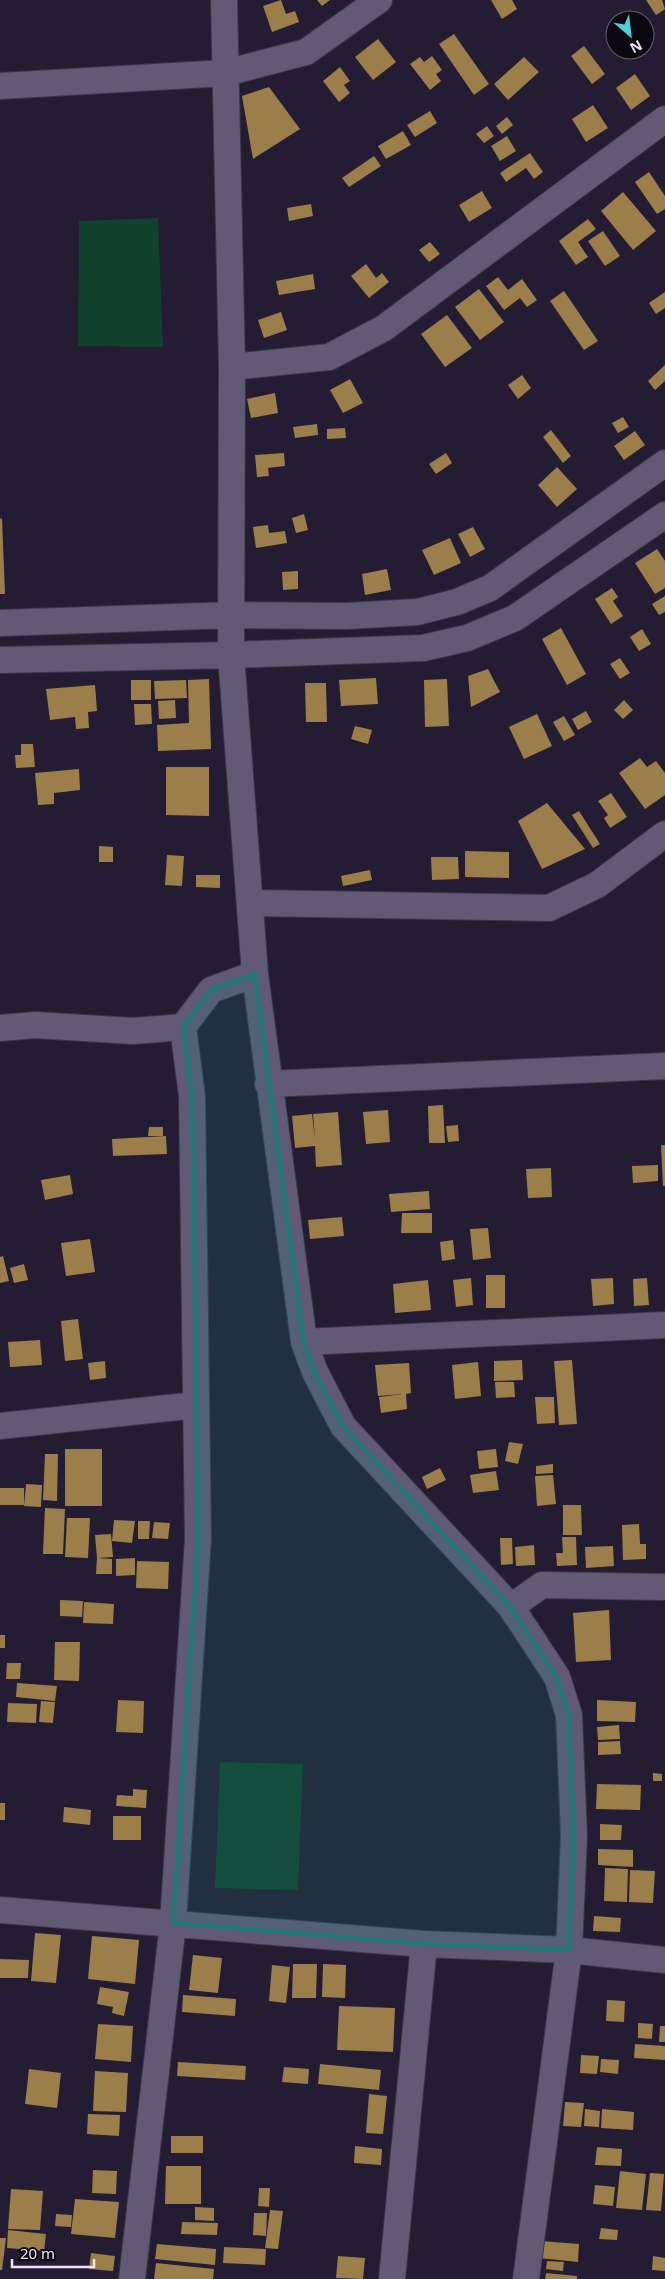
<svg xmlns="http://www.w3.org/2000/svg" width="665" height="2279" viewBox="0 0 665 2279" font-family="'Noto Sans',sans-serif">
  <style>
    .green { fill: #12412d }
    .building { fill: #9c7e4b }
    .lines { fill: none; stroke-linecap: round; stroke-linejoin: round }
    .minor-casing { stroke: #3d3749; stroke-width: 28 }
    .minor { stroke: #615a74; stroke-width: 26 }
    .marked { fill: #1a7c75; fill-opacity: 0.2; stroke: #1a7c75; stroke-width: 4; stroke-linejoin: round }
  </style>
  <rect width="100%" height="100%" fill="#231c32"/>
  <path class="green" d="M158,218L163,347L78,346L79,221Z
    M220,1762L303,1764L298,1890L215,1888Z"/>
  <path class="building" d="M281,0L286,14L295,11L299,22L272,32L263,6Z
    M317,0H330L322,6Z
    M491,0H512L517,9L502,19Z
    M646,0H662L665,9L656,15Z
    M454,34L489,84L474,95L439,44Z
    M378,39L396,62L373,80L355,57Z
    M584,46L605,74L592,84L571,56Z
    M432,56L442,70L436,74L441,81L430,90L410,64L420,57L424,62Z
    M524,57L539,72L508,100L494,84Z
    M340,67L350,81L344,85L350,93L339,102L323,81Z
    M635,74L650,96L631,110L616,88Z
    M269,87L300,129L253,159L242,96Z
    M593,105L608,128L586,142L572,119Z
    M430,111L437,123L415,137L407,125Z
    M507,117L513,125L502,134L496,126Z
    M487,126L494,136L484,143L476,134Z
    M403,131L411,145L386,159L378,146Z
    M507,136L516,151L500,161L491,146Z
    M530,153L543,172L534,179L526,168L506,182L500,173Z
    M374,156L381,166L349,187L342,178Z
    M649,172L665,196V209L657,214L635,182Z
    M482,191L492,208L469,222L459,205Z
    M623,192L656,231L633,250L601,211Z
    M311,204L313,216L289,221L287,208Z
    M588,219L596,229L578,242L588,257L576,265L559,241Z
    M603,231L620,256L605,266L588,241Z
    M430,242L440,254L429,262L419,250Z
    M366,264L376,278L382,273L389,282L369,298L351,276Z
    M313,274L315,289L279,295L276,281Z
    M498,277L508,290L522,279L537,300L527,307L520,298L504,310L486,286Z
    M479,289L504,322L480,340L455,307Z
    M564,291L598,341L584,350L550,301Z
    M665,292V308L656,314L649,303Z
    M281,312L287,330L264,338L258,320Z
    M447,315L472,348L445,367L421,334Z
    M665,365V381L655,390L648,381Z
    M522,375L531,388L518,399L508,385Z
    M350,379L363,403L343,413L330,390Z
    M275,393L278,413L251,418L247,399Z
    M623,417L629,427L618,433L612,423Z
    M317,424L318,435L295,438L293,427Z
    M345,428L346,438L327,439V429Z
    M551,430L571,456L563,463L543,437Z
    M635,431L645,445L624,460L614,446Z
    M284,453L285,466L268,468L269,476L257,477L255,455Z
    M446,453L452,463L436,474L429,464Z
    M557,467L577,489L557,507L538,485Z
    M304,514L308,530L296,533L292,518Z
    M2,518L5,594H0V519Z
    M268,525L269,533L285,531L287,543L256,548L253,527Z
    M473,527L485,549L470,557L458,534Z
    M450,538L461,563L434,575L422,550Z
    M657,549L665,561V588L655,594L635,563Z
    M387,569L391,590L365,595L362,574Z
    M298,571V589L283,590L282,572Z
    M612,588L618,597L613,601L623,616L611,624L595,599Z
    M665,596V612L659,615L652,604Z
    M561,628L586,674L567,685L542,639Z
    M642,629L651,644L639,651L630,637Z
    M620,658L630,673L620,679L610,664Z
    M488,669L500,692L471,707L468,676Z
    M376,678L378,704L341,706L339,680Z
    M209,679L211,749L158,751L157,725L189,723L188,680Z
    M447,679L449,726L425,727L424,680Z
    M131,680H151V700H131Z
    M186,680L187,698L155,699L154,681Z
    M305,683H326L327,722H306Z
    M95,685L97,711L88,712L89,728L76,729L75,717L50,720L46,689Z
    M175,700L176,718L159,719L158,701Z
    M624,700L633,710L623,719L614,710Z
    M134,704H151L152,724L135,725Z
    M586,711L592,722L578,730L572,719Z
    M537,714L552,746L524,759L509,727Z
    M564,716L575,735L564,741L553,722Z
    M355,726L372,730L368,744L351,739Z
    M21,744H33L35,767L16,768L15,755H21Z
    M640,758L647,767L656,761L665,773V795L645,809L619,773Z
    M166,767H209V816L166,815Z
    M79,769L80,790L54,793V804L38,805L35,773Z
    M611,793L627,817L610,828L604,818L608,815L598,801Z
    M547,803L585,849L542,869L518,821Z
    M579,811L600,844L593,848L572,815Z
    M99,846L113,847V862H99Z
    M465,851L509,852V878L465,877Z
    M167,855L184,856L182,886L165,885Z
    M431,857H458L459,879L432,880Z
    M370,870L372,880L343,886L341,876Z
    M196,875H220V888L196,887Z
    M443,1105L445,1143H429L428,1106Z
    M388,1110L390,1142L366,1144L363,1112Z
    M338,1112L342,1165L316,1167L315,1146L295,1148L292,1116L312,1114L315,1139L313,1114Z
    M458,1125L459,1141L448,1142L446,1126Z
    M149,1127H163V1136H148Z
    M166,1136L167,1154L113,1156L112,1139Z
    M661,1145H665V1186H663Z
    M658,1165V1181L633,1183L632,1166Z
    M551,1168L552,1197L528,1198L526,1169Z
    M70,1175L73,1194L45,1200L41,1180Z
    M429,1191L430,1209L391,1212L389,1194Z
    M402,1213H432V1233H401Z
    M342,1217L344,1236L310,1239L308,1220Z
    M488,1228L491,1258L473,1260L470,1229Z
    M90,1239L95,1272L66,1276L61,1243Z
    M453,1240L455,1259L442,1261L440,1242Z
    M3,1256L9,1281L0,1283V1257Z
    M24,1264L28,1280L14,1283L10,1268Z
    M486,1275H505V1308H486Z
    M471,1278L473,1305L456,1307L453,1280Z
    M613,1278L614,1304L593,1306L591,1279Z
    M647,1278L649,1305L634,1306L633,1279Z
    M428,1280L431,1310L395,1313L393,1284Z
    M78,1319L83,1359L65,1361L61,1321Z
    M40,1340L42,1365L10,1367L8,1342Z
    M522,1360L523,1380L494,1381V1361Z
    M572,1360L577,1424L559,1425L554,1361Z
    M105,1361L106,1378L90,1380L88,1363Z
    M478,1362L481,1396L455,1399L452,1365Z
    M409,1363L411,1393L406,1394L407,1409L381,1413L379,1397L403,1394L378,1396L375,1365Z
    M495,1382H514L515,1397L496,1398Z
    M535,1397H554L555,1423L537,1424Z
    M509,1442L523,1444L518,1464L505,1461Z
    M65,1449H102V1506H65Z
    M496,1449L498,1467L479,1469L477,1451Z
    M45,1454H58L57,1501L43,1500Z
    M553,1464V1473L536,1474V1466Z
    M440,1468L446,1480L427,1489L422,1477Z
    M496,1471L499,1490L473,1493L470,1475Z
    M553,1475L556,1504L537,1506L535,1476Z
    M26,1484L42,1485L41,1507L24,1506Z
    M0,1488H24V1505H0Z
    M563,1505H581L582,1535H563Z
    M45,1508L65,1509L63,1554H43Z
    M67,1518H90L88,1558L65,1557Z
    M114,1520L135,1521L132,1543L112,1541Z
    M138,1521H150L149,1539H138Z
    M154,1522L170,1523L168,1539L152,1538Z
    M639,1524L640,1544H646V1559L623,1560L622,1525Z
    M111,1534L113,1557L97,1558L95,1535Z
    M562,1537H576L577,1565L557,1566L556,1553H563Z
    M500,1538H512L513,1564L501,1565Z
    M534,1545L535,1565L516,1566L515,1547Z
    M613,1546L614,1566L586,1568L585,1547Z
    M97,1558L112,1559V1574H96Z
    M135,1558V1575L116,1576V1559Z
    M137,1561L169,1562L168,1589L136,1588Z
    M60,1600L83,1601L82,1617L60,1616Z
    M84,1602L114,1604L113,1624L83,1623Z
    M609,1610L611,1660L576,1662L573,1613Z
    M0,1635H5V1648H0Z
    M55,1642H80L79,1681L54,1680Z
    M7,1663H21L20,1679H6Z
    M17,1683L57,1686L55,1701L16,1697Z
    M118,1700L144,1701L143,1733L116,1732Z
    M597,1700L636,1702L635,1722L597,1721Z
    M41,1701L55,1702L53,1723L39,1722Z
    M8,1703L37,1704L36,1723L7,1722Z
    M619,1725L620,1739L598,1740L597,1727Z
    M620,1741L621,1754L598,1755V1742Z
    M653,1773L662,1774V1781H653Z
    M597,1784L641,1785L640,1810L596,1809Z
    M133,1789L147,1790L146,1808L116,1806L117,1795L133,1796Z
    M0,1803H5V1820H0Z
    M64,1807L91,1810L90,1825L63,1822Z
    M113,1816H141V1840H113Z
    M600,1824L622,1825L621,1840H600Z
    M598,1849L633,1850V1867L598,1865Z
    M605,1868L628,1869L627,1902L604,1901Z
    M630,1870L655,1871L653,1903L629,1902Z
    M594,1916L621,1918L620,1932L593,1931Z
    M35,1933L61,1935L56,1983L31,1981Z
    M92,1936L139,1940L135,1984L88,1979Z
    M193,1955L222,1958L218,1993L189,1990Z
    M0,1959L29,1960L28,1978H0Z
    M293,1964H317L316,1998H292Z
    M323,1964L346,1965L345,1998L322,1997Z
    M272,1965L290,1967L286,2003L269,2001Z
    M100,1987L129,1992L124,2016L112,2013L113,2007L97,2004Z
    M183,1995L236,1999L235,2016L182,2012Z
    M607,2000L625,2001L624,2022L606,2021Z
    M339,2006L395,2008L393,2052L337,2050Z
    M638,2023L653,2024L652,2039L638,2038Z
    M98,2024L133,2026L131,2062L95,2059Z
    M660,2026H665V2042H659Z
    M635,2044L665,2046V2060L634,2058Z
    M581,2055L599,2056L597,2074L580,2073Z
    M601,2059L619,2060L618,2074L600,2072Z
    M178,2062L246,2066L245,2080L177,2076Z
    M320,2064L381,2070L379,2090L318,2084Z
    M284,2067L309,2069L308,2084L282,2082Z
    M29,2069L61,2073L57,2108L25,2104Z
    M95,2071L128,2073L126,2112L93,2111Z
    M369,2094L387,2096L383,2134L366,2133Z
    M565,2102L584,2103L581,2127L563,2126Z
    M585,2109L600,2111L599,2127L584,2126Z
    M602,2109L634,2112L633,2130L601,2128Z
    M88,2114L120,2115L119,2136L87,2134Z
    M171,2136H203V2153H171Z
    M355,2146L382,2149L381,2165L354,2163Z
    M597,2147L622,2149L621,2166L595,2165Z
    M166,2166H201V2204H165Z
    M93,2170L117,2171L116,2194L92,2193Z
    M620,2171L646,2174L642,2210L616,2208Z
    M650,2173L664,2174L661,2211L646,2210Z
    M595,2185L615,2187L613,2206L593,2204Z
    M259,2188H270L269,2207L258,2206Z
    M11,2189L43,2191L40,2230L8,2229Z
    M75,2199L119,2202L115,2238L71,2234Z
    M195,2207L214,2208V2221L195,2220Z
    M270,2210L283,2211L278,2249L265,2248Z
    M254,2213H267L266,2236L253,2235Z
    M56,2214L72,2215L71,2227L55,2226Z
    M182,2222L218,2223L217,2235L181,2234Z
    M601,2228L618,2230L617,2240L599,2239Z
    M8,2230L46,2234L44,2251L7,2248Z
    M0,2238H6L2,2270H0Z
    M541,2241L579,2244L578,2262L539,2258Z
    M157,2244L216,2249L215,2265L155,2259Z
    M224,2247L266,2249L265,2265L223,2263Z
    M91,2253L115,2256L113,2271L89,2269Z
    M338,2256L365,2258L363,2279L336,2278Z
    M653,2256L665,2258V2271L652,2270Z
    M547,2261L564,2262L563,2271L546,2269Z
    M156,2263L214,2269L213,2279H154Z
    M546,2273L577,2276V2279H545Z"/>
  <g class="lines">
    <defs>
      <path id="minor" d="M224,0L232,367L231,655L255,974L304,1342L315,1372L343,1426L511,1607L557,1677L569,1715L574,1836L569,1950L526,2279
        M0,86L225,73L306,52L379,0
        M232,367L329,357L384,328L665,119
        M0,623L233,615L347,616L417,612L457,602L490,588L665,463
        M0,660L231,655L423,648L467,638L515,618L665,515
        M250,903L549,908L597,885L665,834
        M0,1028L35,1025L133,1031L183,1027
        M268,1084L665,1066
        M304,1342L665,1325
        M0,1426L196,1405
        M511,1607L542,1585L665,1587
        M0,1910L424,1944L569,1950L665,1960
        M132,2279L173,1923L198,1539L192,1096L183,1027L211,990L255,974
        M392,2279L424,1944"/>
    </defs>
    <use href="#minor" class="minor-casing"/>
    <use href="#minor" class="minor"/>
  </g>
  <path class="marked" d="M255,974L304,1342L315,1372L343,1426L511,1607L557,1677L569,1715L574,1836L569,1950L424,1944L173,1923L198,1539L192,1096L183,1027L211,990Z"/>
  <g transform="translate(630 35) rotate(152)"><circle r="24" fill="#0b0812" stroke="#64606d"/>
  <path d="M0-4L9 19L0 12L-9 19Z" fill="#51ccd5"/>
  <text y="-8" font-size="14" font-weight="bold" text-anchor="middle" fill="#e9e5f5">N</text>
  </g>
  <path d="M12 2259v8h82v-8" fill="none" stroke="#e9e5f5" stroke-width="2.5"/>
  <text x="20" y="2259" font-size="15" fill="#e9e5f5" stroke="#0b0812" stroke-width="4" paint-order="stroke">20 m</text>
</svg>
